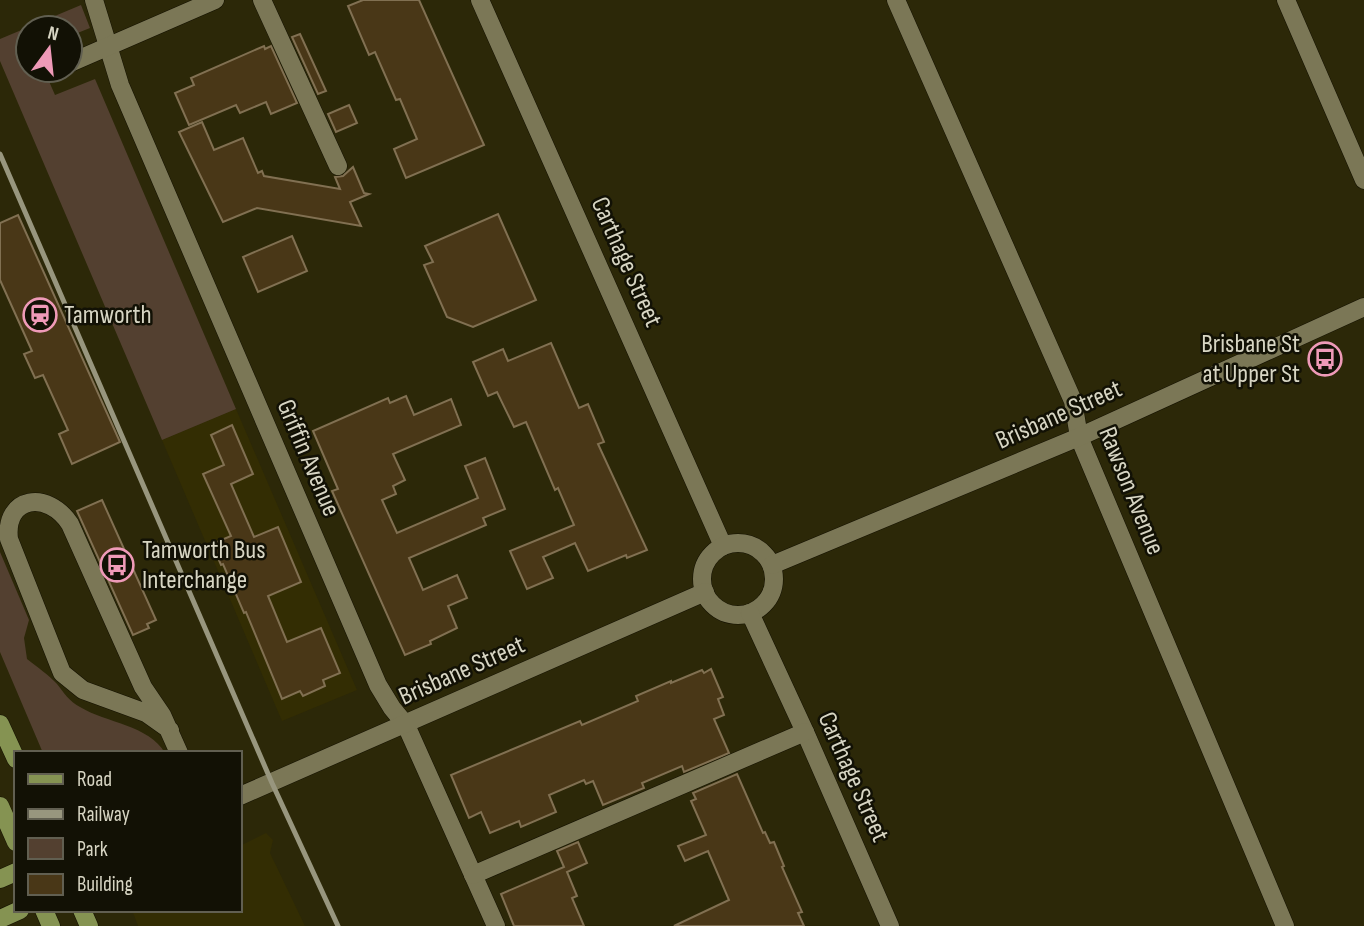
<svg xmlns="http://www.w3.org/2000/svg" width="1364" height="926" font-family="'Sofia Sans Condensed',sans-serif">
<style>
.built{fill:#332d03}
.green{fill:#534030}
.building{fill:#493717;stroke:#817052;stroke-width:2}
.lines{fill:none;stroke-linecap:round;stroke-linejoin:round}
.minor-casing{stroke:#141100;stroke-width:19}
.major-casing{stroke:#141100;stroke-width:19}
.minor{stroke:#7b7756;stroke-width:18}
.major{stroke:#859352;stroke-width:18}
.rail{stroke:#98967e;stroke-width:5}
.labels{text-anchor:middle;dominant-baseline:central;stroke-width:5;stroke-linejoin:round;paint-order:stroke}
.street-label{font-size:26px;fill:#d7d5c3;stroke:#121105}
.poi-label{font-size:26px;fill:#d7d5c3;stroke:#121105;text-anchor:start}
</style>
<rect width="100%" height="100%" fill="#2c2808"/>
<g class="built">
<polygon points="236,409 357,690 282,721 162,440"/>
<polygon points="266,833 273,840 270,853 305,926 138,926 132,910 240,910 240,846"/>
</g>
<g class="green">
<polygon points="81,5 90,28 70,36 70,28 28,28 28,70 44,70 55,95 95,79 236,409 162,440 0,61 0,39"/>
<path d="M 0,552 L 29,620 L 24,638 L 27,659 C 37,667 49,675 57,684 C 64,693 69,701 80,707 C 106,723 149,725 165,753 L 43,753 L 0,652 Z"/>
</g>
<g class="building">
<polygon points="363,0 419,0 484,145 406,178 394,149 417,139 400,99 396,100 375,52 369,55 348,6"/>
<polygon points="300,34 326,91 318,94 292,37"/>
<polygon points="264,46 265,49 271,46 297,103 271,114 266,102 240,113 236,105 189,125 175,93 194,85 191,78"/>
<polygon points="349,105 357,123 336,132 328,114"/>
<polygon points="202,122 214,150 243,138 258,173 262,171 264,176 340,189 335,177 343,176 353,167 364,193 369,194 350,202 361,226 257,208 223,222 179,132"/>
<polygon points="498,214 536,300 473,327 447,317 424,265 433,262 425,246"/>
<polygon points="18,215 120,442 72,464 59,434 68,430 43,375 35,378 24,354 32,351 0,280 0,223"/>
<polygon points="292,236 307,271 258,292 243,257"/>
<polygon points="551,343 579,408 588,404 604,442 598,444 647,550 627,558 626,555 588,571 575,543 543,557 553,578 527,589 510,551 574,525 558,488 555,490 526,422 514,427 497,392 488,396 473,362 503,349 508,361"/>
<polygon points="406,396 414,415 451,399 461,425 393,454 405,480 393,486 396,494 382,500 397,533 478,498 465,466 485,458 505,509 483,518 486,525 409,558 423,590 457,575 467,598 448,606 457,628 430,641 431,644 405,655 332,491 338,489 313,431 388,398 390,403"/>
<polygon points="232,425 253,474 231,484 254,537 278,527 301,582 268,596 287,642 321,628 340,673 323,680 325,686 303,696 300,691 282,699 246,612 244,613 223,564 221,565 212,544 231,536 203,474 224,465 211,435"/>
<polygon points="102,500 156,620 147,624 149,628 133,635 77,511"/>
<polygon points="711,669 723,697 718,699 724,715 714,719 729,753 684,772 682,766 642,783 644,788 603,805 593,781 586,784 584,780 549,795 556,812 521,827 519,821 490,833 481,812 469,818 451,775 580,721 582,725 638,701 636,696 671,681 671,683 702,670 704,673"/>
<polygon points="737,774 763,833 765,832 770,843 774,842 784,866 782,867 802,912 798,913 804,926 674,926 729,900 708,851 685,861 678,846 706,835 691,801 696,799 693,793"/>
<polygon points="578,842 587,863 567,872 577,896 572,898 584,926 514,926 501,894 564,867 557,851"/>
</g>
<g class="lines">
<defs>
<g id="minor">
<polyline points="94,0 120,85 378,685 392,708 406,725 496,926"/>
<polyline points="262,0 338,166"/>
<polyline points="480,0 723,546"/>
<polyline points="896,0 1073,401 1079,437 1285,926"/>
<polyline points="1286,0 1364,180"/>
<polyline points="70,63 215,0"/>
<circle cx="738" cy="579" r="36"/>
<polyline points="772,565 1079,437 1364,307"/>
<polyline points="750,613 805,732 890,926"/>
<path d="M 170,730 L 146,713 L 83,690 L 62,673 L 9,539 C 4,496 48,490 70,524 L 143,687 L 162,715 L 179,753"/>
<polyline points="240,796 705,592"/>
<polyline points="473,875 805,732"/>
</g>
<g id="major">
<polyline points="0,724 16,759"/>
<polyline points="0,806 16,842"/>
<polyline points="0,879 16,872"/>
<polyline points="44,910 51,926"/>
<polyline points="82,910 89,926"/>
<polyline points="0,919 20,910"/>
</g>
</defs>
<use href="#minor" class="minor-casing"/>
<use href="#major" class="major-casing"/>
<use href="#minor" class="minor"/>
<use href="#major" class="major"/>
<polyline class="rail" points="0,154 272,783 338,926"/>
</g>
<defs>
<symbol id="station-ring" viewBox="-11 -11 22 22"><circle r="9.5" fill="#121105" stroke="#ef9ab8" stroke-width="1.5"/><path d="M-3-6H3Q5-6 5-4V2Q5 4 3 4L4.5 6H3L1.5 4h-3L-3 6H-4.5L-3 4Q-5 4-5 2V-4Q-5-6-3-6ZM-3.5-4v3h7v-3ZM-3.5 1v1.5H-2V1ZM2 1v1.5H3.5V1Z" fill="#ef9ab8"/></symbol>
<symbol id="bus-ring" viewBox="-11 -11 22 22"><circle r="9.5" fill="#121105" stroke="#ef9ab8" stroke-width="1.5"/><path d="M-5-6H5V4H4V6H2V4H-2V6H-4V4H-5ZM-3.5-4V0h7V-4ZM-3.5 1.2v1.5H-2V1.2ZM2 1.2v1.5H3.5V1.2Z" fill="#ef9ab8"/></symbol>
</defs>
<g fill-rule="evenodd">
<use href="#station-ring" x="21" y="296" width="38" height="38"/>
<use href="#bus-ring" x="1306" y="340" width="38" height="38"/>
<use href="#bus-ring" x="98" y="546" width="38" height="38"/>
</g>
<g class="labels">
<g class="street-label">
<text transform="translate(626 262) rotate(66)">Carthage Street</text>
<text transform="translate(1059 415) rotate(-24)">Brisbane Street</text>
<text transform="translate(308 458) rotate(67)">Griffin Avenue</text>
<text transform="translate(1131 491) rotate(68)">Rawson Avenue</text>
<text transform="translate(462 671) rotate(-24)">Brisbane Street</text>
<text transform="translate(853 777) rotate(66)">Carthage Street</text>
</g>
<g class="poi-label">
<text x="64" y="315">Tamworth</text>
<text x="1300" y="344" text-anchor="end">Brisbane St<tspan x="1300" dy="30">at Upper St</tspan></text>
<text x="142" y="550">Tamworth Bus<tspan x="142" dy="30">Interchange</tspan></text>
</g>
</g>
<rect x="14" y="751" width="228" height="161" fill="#121105" stroke="#615f51" stroke-width="2"/>
<rect x="28" y="774" width="35" height="10" fill="#859352" stroke="#615f51" stroke-width="2"/>
<text x="77" y="786" font-size="21" fill="#d7d5c3">Road</text>
<rect x="28" y="809" width="35" height="10" fill="#98967e" stroke="#615f51" stroke-width="2"/>
<text x="77" y="821" font-size="21" fill="#d7d5c3">Railway</text>
<rect x="28" y="838" width="35" height="21" fill="#534030" stroke="#615f51" stroke-width="2"/>
<text x="77" y="856" font-size="21" fill="#d7d5c3">Park</text>
<rect x="28" y="874" width="35" height="21" fill="#493717" stroke="#615f51" stroke-width="2"/>
<text x="77" y="891" font-size="21" fill="#d7d5c3">Building</text>
<g transform="translate(49 49) rotate(15)"><circle r="33" fill="#121105" stroke="#615f51" stroke-width="2"/>
<path d="M0-5L12 26L0 18L-12 26Z" fill="#ef9ab8"/>
<text y="-10" font-size="19" font-weight="bold" text-anchor="middle" fill="#d7d5c3">N</text>
</g>
</svg>
